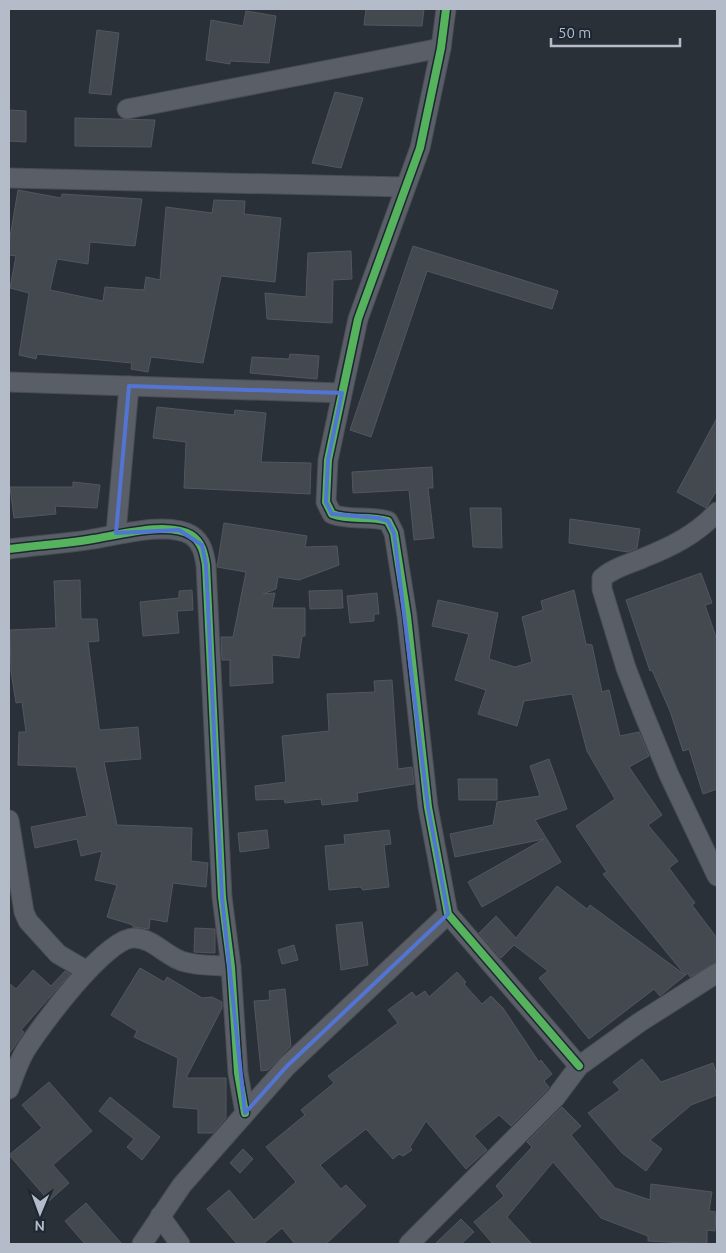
<svg xmlns="http://www.w3.org/2000/svg" width="726" height="1253" font-family="Ubuntu,sans-serif">
<style>
.building{fill:#444950;stroke:#52575f}
.lines{fill:none;stroke-linecap:round;stroke-linejoin:round}
.street-casing{stroke:#484c53;stroke-width:21}
.street{stroke:#5a5e66;stroke-width:19}
.cycleway-casing{stroke:#1d2633;stroke-width:11}
.cycleway{stroke:#56b35d;stroke-width:8}
.marked{fill:none;stroke:#5274d3;stroke-width:4;stroke-linejoin:round}
</style>
<rect width="100%" height="100%" fill="#2a3038"/>
<g class="building">
<polygon points="366,9 424,9 422,26 364,25"/>
<polygon points="246,11 276,16 269,63 230,61 230,64 206,60 211,20 243,26"/>
<polygon points="97,30 119,33 111,95 89,93"/>
<polygon points="335,92 363,98 341,168 312,163"/>
<polygon points="9,110 26,111 26,142 9,141"/>
<polygon points="75,118 155,120 151,147 75,146"/>
<polygon points="18,190 61,198 62,194 142,199 135,246 90,242 88,264 57,259 50,290 103,301 105,287 144,290 146,277 160,280 166,207 212,213 214,200 245,201 244,214 281,218 275,282 221,276 203,363 151,357 148,372 131,369 132,363 37,354 36,359 19,355 29,293 10,288 16,256 9,255 9,243"/>
<polygon points="413,246 558,291 552,309 427,271 371,437 350,430"/>
<polygon points="351,251 352,279 333,280 332,323 267,319 265,293 306,297 308,253"/>
<polygon points="290,354 319,356 317,379 250,373 252,357 289,359"/>
<polygon points="157,407 234,415 235,410 266,413 261,462 311,463 310,494 184,488 186,442 153,438"/>
<polygon points="717,418 717,490 706,508 677,492"/>
<polygon points="432,467 433,488 428,488 434,538 414,540 409,490 353,493 352,472"/>
<polygon points="73,482 100,485 97,508 55,506 56,514 14,518 10,487 73,487"/>
<polygon points="470,508 501,508 502,548 473,547"/>
<polygon points="570,519 640,529 637,548 628,552 569,543"/>
<polygon points="224,523 307,536 305,547 337,546 339,565 299,580 278,577 276,589 263,594 275,593 272,608 305,608 305,636 302,636 299,658 272,655 273,683 230,686 230,660 222,660 221,637 233,637 246,572 217,567"/>
<polygon points="701,573 712,603 705,605 717,640 717,789 703,794 689,749 683,751 670,711 652,670 650,671 626,600"/>
<polygon points="80,580 81,619 97,619 99,641 88,642 99,727 100,730 138,727 141,759 104,762 117,825 192,828 191,861 208,863 206,887 173,883 167,922 150,919 149,929 133,927 133,925 107,917 117,885 95,880 102,851 81,856 77,839 35,848 31,827 87,816 76,767 18,765 19,732 26,732 22,702 16,703 11,671 10,630 56,628 54,581"/>
<polygon points="192,590 193,610 177,611 179,633 143,636 140,602 179,598 179,591"/>
<polygon points="342,590 343,608 310,609 309,591"/>
<polygon points="574,590 586,644 592,645 602,692 609,690 620,736 639,732 649,756 629,767 662,815 648,825 678,861 669,868 695,903 692,905 717,938 717,962 690,977 688,973 660,996 654,989 589,1039 539,978 548,971 514,945 501,958 479,933 496,916 516,938 557,886 587,909 590,905 685,975 603,874 607,872 576,826 615,799 587,751 572,694 524,701 517,726 478,714 486,690 455,680 469,634 432,626 438,600 498,613 489,659 515,667 532,662 522,617 543,610 541,601"/>
<polygon points="377,593 379,614 374,614 374,621 350,623 347,596"/>
<polygon points="392,680 398,769 412,767 414,784 357,793 358,801 322,805 321,799 285,803 284,799 256,800 255,786 286,782 282,736 329,731 327,694 375,692 374,681"/>
<polygon points="549,759 567,809 535,820 561,862 482,907 468,882 544,839 455,857 450,834 493,825 497,802 540,796 530,766"/>
<polygon points="458,779 497,779 497,800 459,800"/>
<polygon points="267,830 269,848 240,852 238,833"/>
<polygon points="389,830 391,844 384,845 389,887 363,890 360,887 329,890 325,846 345,844 344,835"/>
<polygon points="362,922 368,965 341,970 336,925"/>
<polygon points="195,928 215,929 215,953 194,952"/>
<polygon points="294,945 298,960 282,964 278,950"/>
<polygon points="140,968 164,982 167,977 202,998 212,997 222,1002 222,1008 186,1078 226,1078 226,1118 213,1133 198,1133 198,1109 173,1107 178,1058 134,1037 137,1031 111,1015"/>
<polygon points="33,970 51,986 65,971 70,974 21,1030 24,1032 9,1054 9,983 16,989"/>
<polygon points="457,972 466,982 464,984 482,1004 491,996 503,1008 539,1062 541,1060 552,1074 544,1081 549,1087 546,1091 511,1126 499,1115 474,1136 487,1150 466,1169 426,1121 410,1147 412,1150 403,1156 399,1154 393,1159 366,1129 320,1165 341,1189 346,1185 366,1206 326,1244 295,1244 282,1228 263,1244 237,1244 207,1209 229,1190 254,1220 296,1182 266,1147 305,1115 301,1110 334,1083 328,1076 398,1023 388,1010 412,992 416,997 425,991 429,997"/>
<polygon points="285,989 291,1046 268,1070 261,1071 254,1001 270,1000 269,991"/>
<polygon points="642,1059 661,1082 713,1063 717,1075 717,1095 691,1105 650,1140 662,1149 646,1171 622,1153 588,1113 620,1090 613,1082"/>
<polygon points="49,1082 92,1131 53,1165 69,1183 49,1201 9,1155 42,1128 22,1105"/>
<polygon points="110,1097 160,1137 142,1160 127,1147 134,1139 99,1111"/>
<polygon points="562,1107 581,1126 571,1135 615,1188 650,1200 651,1184 712,1192 709,1211 716,1212 715,1231 707,1230 707,1244 648,1241 648,1236 601,1218 553,1162 507,1217 532,1244 493,1244 474,1222 504,1196 496,1186 532,1147 527,1142"/>
<polygon points="243,1149 253,1159 240,1173 230,1163"/>
<polygon points="86,1203 122,1244 85,1244 65,1221"/>
<polygon points="461,1219 474,1232 461,1244 435,1244"/>
</g>
<g class="lines">
<defs>
<g id="street">
<path d="M 446,9 L 441,48 L 420,148 L 358,319 L 328,460 L 326,502 L 332,514 C 350,521 369,515 388,521 L 394,533 L 407,616 L 428,807 L 448,914 L 579,1066"/>
<polyline points="127,109 441,48"/>
<polyline points="9,178 404,187"/>
<polyline points="9,382 342,393"/>
<path d="M 717,512 C 697,534 671,547 643,558 C 629,564 613,568 602,578 L 602,589 L 626,668 L 643,712 L 669,775 L 717,876"/>
<polyline points="116,533 129,386"/>
<path d="M 9,549 C 37,545 65,544 93,539 C 119,535 168,521 191,535 C 202,542 204,553 206,565 L 222,897 L 231,967 L 238,1073 L 245,1113"/>
<polyline points="9,820 24,912 28,921 58,954 87,971"/>
<path d="M 9,1089 C 14,1076 18,1063 25,1051 C 40,1027 106,937 134,938 C 154,938 167,958 185,962 C 199,966 216,965 231,967"/>
<polyline points="160,1216 180,1244"/>
<polyline points="142,1244 182,1185 287,1066 448,914"/>
<polyline points="409,1244 555,1098 579,1066 640,1022 717,973"/>
</g>
</defs>
<use href="#street" class="street-casing"/>
<use href="#street" class="street"/>
<defs>
<g id="cycleway">
<path d="M 446,9 L 441,48 L 420,148 L 358,319 L 328,460 L 326,502 L 332,514 C 350,521 369,515 388,521 L 394,533 L 407,616 L 428,807 L 448,914 L 579,1066"/>
<path d="M 9,549 C 37,545 65,544 93,539 C 119,535 168,521 191,535 C 202,542 204,553 206,565 L 222,897 L 231,967 L 238,1073 L 245,1113"/>
</g>
</defs>
<use href="#cycleway" class="cycleway-casing"/>
<use href="#cycleway" class="cycleway"/>
</g>
<path class="marked" d="M 129,386 L 342,393 L 328,460 L 326,502 L 332,514 L 378,518 L 388,521 L 394,533 L 428,807 L 448,914 L 287,1066 L 245,1113 L 222,897 L 206,565 L 202,545 L 179,530 L 116,533 Z"/>
<rect width="726" height="1253" fill="none" stroke="#b4bcc9" stroke-width="20"/>
<g transform="translate(40 1213) rotate(181)" stroke="#1d2633" stroke-width="4" paint-order="stroke">
<path d="M0-4L9 19L0 12L-9 19Z" fill="#b4bcc9"/>
<text y="-8" font-size="14" font-weight="bold" text-anchor="middle" fill="#b4bcc9">N</text>
</g>
<path d="M551 38v8h129v-8" fill="none" stroke="#b4bcc9" stroke-width="2.5"/>
<text x="558" y="38" font-size="15" fill="#b4bcc9" stroke="#1d2633" stroke-width="4" paint-order="stroke">50 m</text>
</svg>
